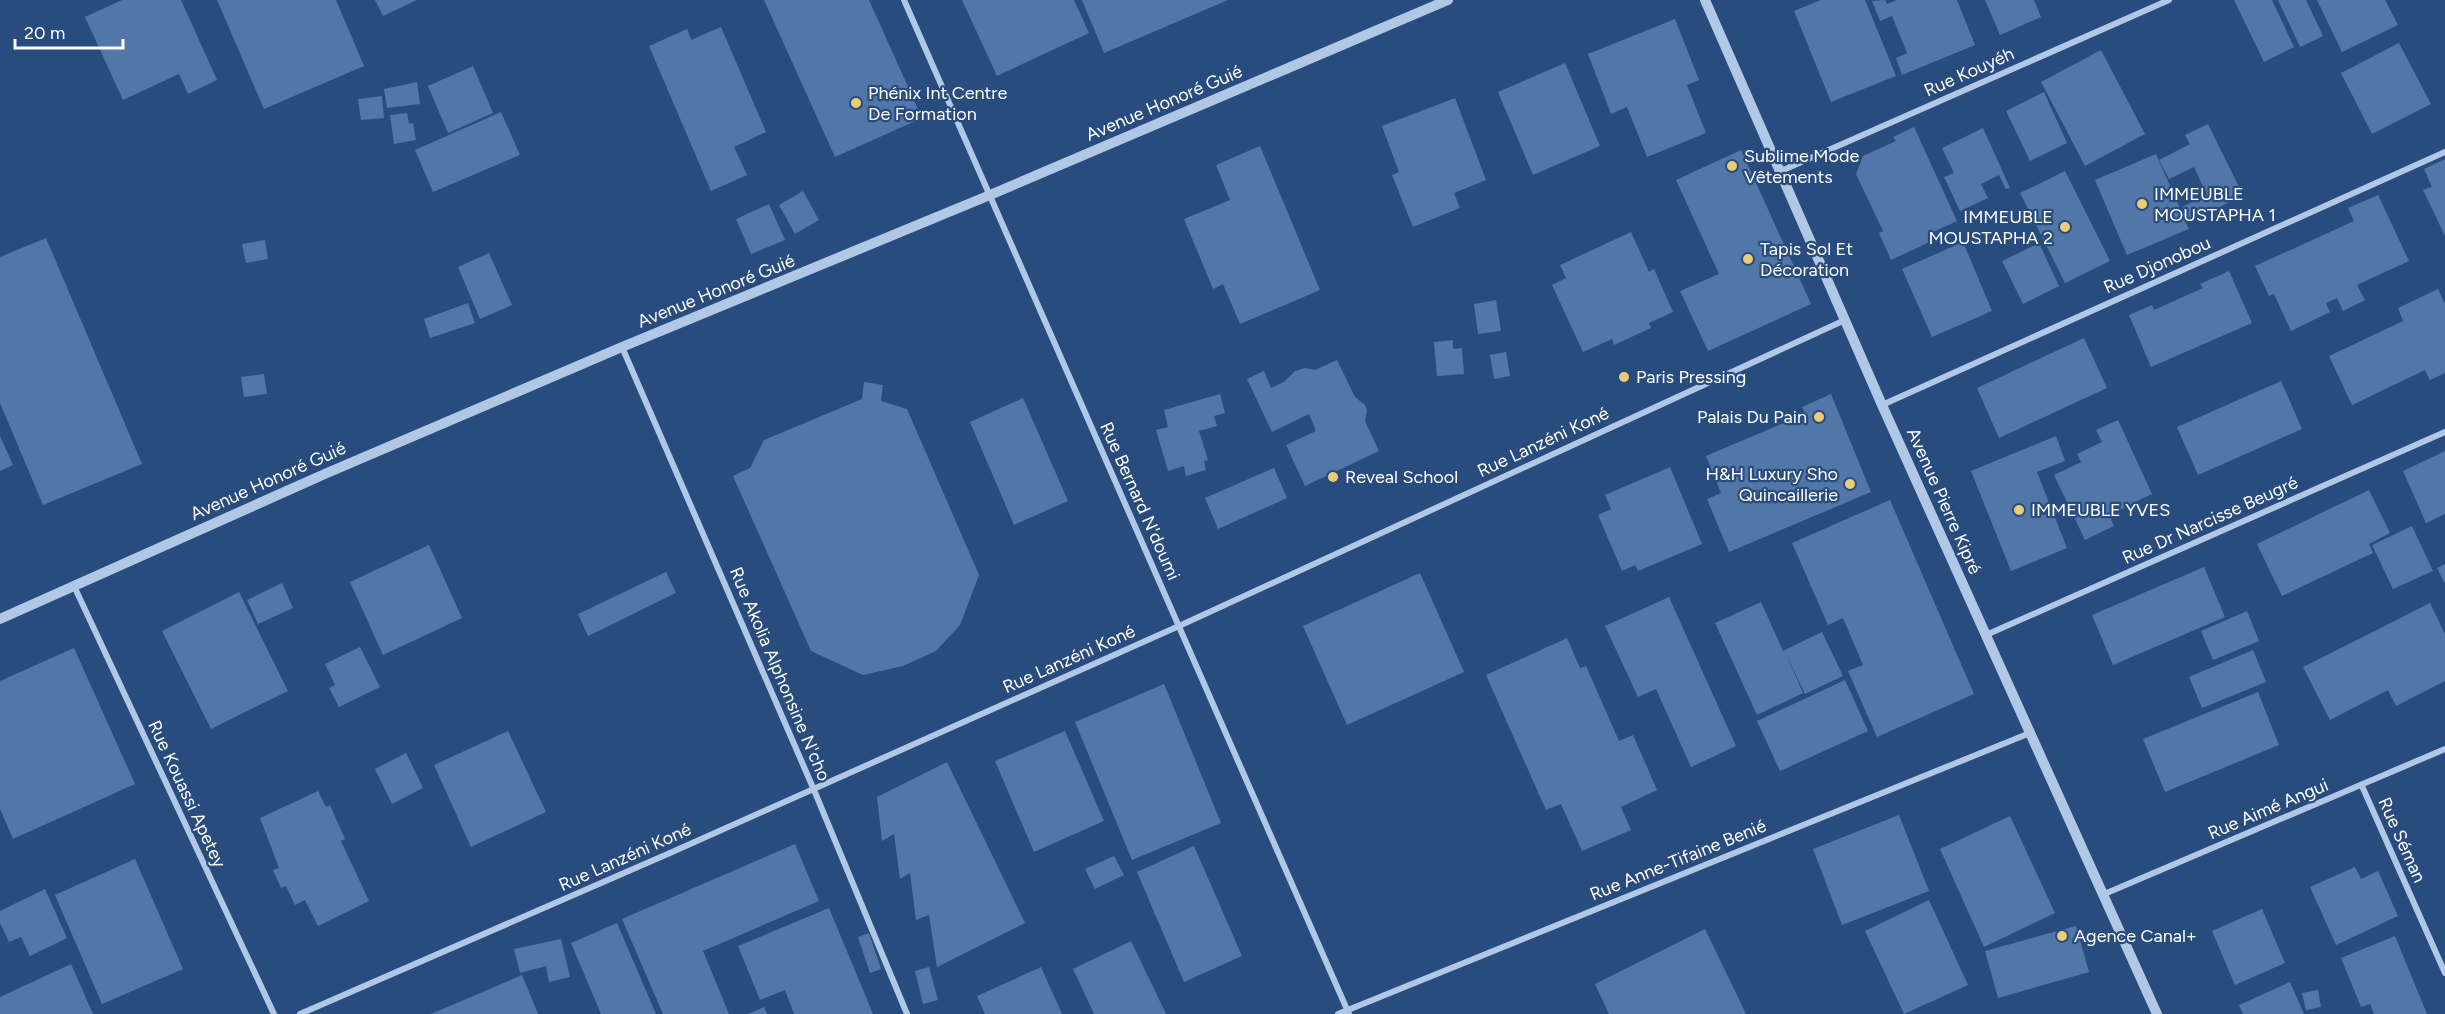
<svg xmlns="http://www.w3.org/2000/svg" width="2445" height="1014" font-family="Figtree,sans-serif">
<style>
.building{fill:#5276a7}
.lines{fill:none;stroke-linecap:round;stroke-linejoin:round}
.minor{stroke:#b0c7e5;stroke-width:6}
.tertiary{stroke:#b0c7e5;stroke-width:10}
.poi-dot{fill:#eccd77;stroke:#294c7f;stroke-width:2}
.labels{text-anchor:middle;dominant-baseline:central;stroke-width:4.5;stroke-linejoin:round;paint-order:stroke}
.street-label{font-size:18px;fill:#fff;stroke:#294c7f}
.poi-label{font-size:18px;fill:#fff;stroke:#294c7f;text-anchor:start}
</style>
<rect width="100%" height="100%" fill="#294c7f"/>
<g class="building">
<polygon points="122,0 181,0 217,80 188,94 179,74 123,100 85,17"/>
<polygon points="217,0 336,0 364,66 264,109"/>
<polygon points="375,0 417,0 383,16"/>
<polygon points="764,0 869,0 922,118 835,157"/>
<polygon points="962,0 1074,0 1089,33 997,76"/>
<polygon points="1082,0 1228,0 1104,53"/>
<polygon points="1821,0 1865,0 1896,76 1831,102 1794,11"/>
<polygon points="1885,0 1887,4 1897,0 1957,0 1975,45 1902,75 1896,58 1907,53 1892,16 1880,21 1872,1"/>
<polygon points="1985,0 2034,0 2041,17 2000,35"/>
<polygon points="2234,0 2272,0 2294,47 2264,62"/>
<polygon points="2278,0 2306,0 2323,36 2300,47"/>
<polygon points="2317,0 2385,0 2398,25 2342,52"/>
<polygon points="1675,19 1699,80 1687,85 1706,133 1647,157 1627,107 1611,114 1588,54"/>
<polygon points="721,27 766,132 734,147 747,175 711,191 649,46 687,29 691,40"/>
<polygon points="2399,43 2431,104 2372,134 2341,73"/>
<polygon points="2101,50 2145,134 2085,166 2041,82"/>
<polygon points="1565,63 1600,146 1533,175 1498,92"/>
<polygon points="473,66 493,113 448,133 428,86"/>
<polygon points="417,82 420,104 387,108 384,89"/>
<polygon points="2044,92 2067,143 2030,161 2006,111"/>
<polygon points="382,96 384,118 361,120 358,99"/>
<polygon points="1455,98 1486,180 1454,193 1460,208 1413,227 1392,175 1399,172 1382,126"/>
<polygon points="501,112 520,155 433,192 415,150"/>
<polygon points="407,113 409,124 413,123 416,140 394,144 390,115"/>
<polygon points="2208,124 2243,195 2190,222 2182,207 2207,195 2194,167 2169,179 2159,160 2190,144 2185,135"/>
<polygon points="1914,127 1957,221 1929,234 1932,241 1891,260 1879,233 1883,231 1856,174 1863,156 1896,141 1893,137"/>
<polygon points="1983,128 2010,188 2006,189 1999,175 1981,184 1988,198 1960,211 1944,177 1954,173 1942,148"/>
<polygon points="1260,146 1320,290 1240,324 1223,284 1213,289 1184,219 1230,200 1216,165"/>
<polygon points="1741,150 1811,304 1708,351 1680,291 1719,274 1676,180"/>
<polygon points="2156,154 2189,229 2127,255 2095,180"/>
<polygon points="2445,159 2445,236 2423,190 2432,187 2424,169"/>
<polygon points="2065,171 2110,261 2065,283 2020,193"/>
<polygon points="803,191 819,220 795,234 779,205"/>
<polygon points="2378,195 2409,261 2357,285 2365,300 2343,311 2337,298 2326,303 2330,312 2291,331 2274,294 2269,296 2255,266 2354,221 2348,208"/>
<polygon points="769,204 785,240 751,254 736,219"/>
<polygon points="1631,232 1649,272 1654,269 1673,312 1649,323 1651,328 1614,345 1612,339 1583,352 1552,285 1566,278 1560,265"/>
<polygon points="46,238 142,464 43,505 0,403 0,257"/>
<polygon points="265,240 268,259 246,263 242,244"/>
<polygon points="1963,242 1992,311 1932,337 1902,269"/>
<polygon points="2039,243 2059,286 2023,304 2002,261"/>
<polygon points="489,253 512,305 480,319 458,267"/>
<polygon points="2229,271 2252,323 2151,367 2129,315 2152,305 2154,310 2203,288 2200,284"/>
<polygon points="2438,289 2445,304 2445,373 2430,380 2425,370 2352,405 2329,356 2403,321 2398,308"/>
<polygon points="1496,300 1501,331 1478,334 1474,304"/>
<polygon points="468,303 475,323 430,338 424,319"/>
<polygon points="2084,338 2107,388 1999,438 1977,388"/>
<polygon points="1453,340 1453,349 1462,348 1464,374 1437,376 1434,342"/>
<polygon points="1506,352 1510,376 1494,379 1490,355"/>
<polygon points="1337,360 1355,397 1365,405 1367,410 1365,421 1379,451 1305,486 1286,445 1316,431 1309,414 1272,432 1247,379 1264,371 1271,388 1284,382 1295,371 1305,368 1315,370"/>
<polygon points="264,374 267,394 244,397 241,377"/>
<polygon points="2281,381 2302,429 2198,475 2177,427"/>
<polygon points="864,382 883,385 881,401 907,409 979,575 960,625 936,651 903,666 863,675 811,651 733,476 750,468 764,440 862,399"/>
<polygon points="1220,394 1225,413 1214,416 1217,426 1199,431 1208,460 1204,461 1206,470 1186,476 1184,466 1168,471 1156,430 1168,427 1164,410"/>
<polygon points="1831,394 1871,492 1729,552 1707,499 1721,493 1706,456 1805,414 1802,407"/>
<polygon points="1023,398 1068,501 1014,525 970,422"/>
<polygon points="2118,420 2152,494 2109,515 2114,526 2085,540 2054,475 2081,462 2077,454 2102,442 2096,430"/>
<polygon points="0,436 13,465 0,471"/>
<polygon points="2056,436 2065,461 2037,472 2067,548 2011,571 1971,471"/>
<polygon points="2445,451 2445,514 2426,523 2403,471"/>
<polygon points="1670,467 1702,544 1638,571 1635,565 1622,571 1598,515 1611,509 1605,495"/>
<polygon points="1274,468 1287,498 1218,529 1205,498"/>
<polygon points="2369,490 2390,533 2369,544 2373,553 2282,596 2257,544"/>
<polygon points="1890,500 1974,694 1877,737 1848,671 1863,665 1843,618 1828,625 1792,543"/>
<polygon points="2412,526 2433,571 2393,589 2372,545"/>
<polygon points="429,545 462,618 383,655 350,582"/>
<polygon points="2445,564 2445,584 2437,568"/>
<polygon points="2204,567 2225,617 2113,665 2092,615"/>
<polygon points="666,572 676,593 588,636 578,614"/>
<polygon points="1420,573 1464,672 1347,725 1303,626"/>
<polygon points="282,583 293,608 258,624 247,600"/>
<polygon points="239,592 288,691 211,729 162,631"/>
<polygon points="1669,597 1736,746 1691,767 1656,689 1638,697 1605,626"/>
<polygon points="1761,602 1783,651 1822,632 1843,676 1805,694 1786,654 1803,693 1757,715 1715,623"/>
<polygon points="2430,603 2445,634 2445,681 2396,706 2388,690 2330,720 2303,667"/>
<polygon points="2247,611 2259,641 2213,660 2201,631"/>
<polygon points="1567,638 1580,668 1586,666 1619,741 1633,735 1657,790 1621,807 1631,830 1582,851 1561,804 1546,810 1486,675"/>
<polygon points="360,647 380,687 339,707 329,688 335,685 325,664"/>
<polygon points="74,648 135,784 13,839 0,809 0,681"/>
<polygon points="2253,650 2266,682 2202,708 2189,677"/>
<polygon points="1845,680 1868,731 1780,771 1757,721"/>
<polygon points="1164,684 1221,823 1132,860 1075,722"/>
<polygon points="2258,692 2279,745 2165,792 2143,739"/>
<polygon points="508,731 546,812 471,847 434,765"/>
<polygon points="1065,731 1104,821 1034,852 995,761"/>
<polygon points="406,753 423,788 392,804 375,769"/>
<polygon points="947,762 1025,923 937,967 929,915 916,920 910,873 900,879 894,834 882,841 877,797"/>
<polygon points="318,791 326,807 330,805 345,839 341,841 369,901 318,926 305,900 295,905 286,886 281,888 273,870 279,868 260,818"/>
<polygon points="1899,815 1929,891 1842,925 1813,849"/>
<polygon points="2010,816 2055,913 1984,947 1940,849"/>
<polygon points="795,844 819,901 703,951 729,1014 663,1014 622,919"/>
<polygon points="1194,846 1242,956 1184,982 1137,872"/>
<polygon points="1114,856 1124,875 1095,889 1085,869"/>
<polygon points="135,859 183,969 102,1004 55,895"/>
<polygon points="2355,867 2361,879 2378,871 2398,916 2336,945 2310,887"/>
<polygon points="45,889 67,938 30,956 21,937 9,942 0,923 0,911"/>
<polygon points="1929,900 1968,985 1904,1014 1865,931"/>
<polygon points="829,908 873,1014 794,1014 785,990 760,1000 738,946"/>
<polygon points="2262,909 2285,963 2235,985 2212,931"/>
<polygon points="617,923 656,1014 601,1014 571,943"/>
<polygon points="2076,926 2089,972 1998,998 1985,951"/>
<polygon points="1705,929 1746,1014 1609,1014 1595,984"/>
<polygon points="869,933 881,969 870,973 858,937"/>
<polygon points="2395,936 2427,1014 2374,1014 2370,1004 2361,1007 2341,958"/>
<polygon points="561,939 570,977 549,982 546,966 520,973 514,949"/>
<polygon points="1131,941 1166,1014 1094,1014 1073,969"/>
<polygon points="71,964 93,1014 0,1014 0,997"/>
<polygon points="929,967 938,1000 923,1004 915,971"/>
<polygon points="1041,967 1062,1014 985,1014 977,996"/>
<polygon points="522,975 538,1014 431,1014"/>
<polygon points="2290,982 2304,1014 2243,1014 2239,1005"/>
<polygon points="2318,990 2321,1007 2306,1010 2302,993"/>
<polygon points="764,1007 767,1014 748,1014"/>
</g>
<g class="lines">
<g class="minor">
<polyline points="904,0 1349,1014"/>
<polyline points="1781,171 2169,0"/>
<polyline points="622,347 814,790 907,1014"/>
<polyline points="1882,405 2445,152"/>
<polyline points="74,586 274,1014"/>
<polyline points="1986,635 2445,432"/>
<polyline points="2362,786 2445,973"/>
<polyline points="2102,895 2445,749"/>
<polyline points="300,1014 670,853 1179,626 1845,320"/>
<polyline points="1338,1014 2030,733"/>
</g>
<g class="tertiary">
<polyline points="1705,0 1882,405 2157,1014"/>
<polyline points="0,619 327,473 622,347 990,195 1448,0"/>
</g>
</g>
<g class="poi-dot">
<circle cx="856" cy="103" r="6"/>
<circle cx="1732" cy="166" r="6"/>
<circle cx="2142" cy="204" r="6"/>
<circle cx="2065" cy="227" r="6"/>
<circle cx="1748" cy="259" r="6"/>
<circle cx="1624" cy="377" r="6"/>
<circle cx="1819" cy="417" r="6"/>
<circle cx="1333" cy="477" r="6"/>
<circle cx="1850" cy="484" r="6"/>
<circle cx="2019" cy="510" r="6"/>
<circle cx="2062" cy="936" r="6"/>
</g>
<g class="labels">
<g class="street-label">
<text transform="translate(1969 72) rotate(-24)">Rue Kouyéh</text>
<text transform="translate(1164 103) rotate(-23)">Avenue Honoré Guié</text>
<text transform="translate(2157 265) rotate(-24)">Rue Djonobou</text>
<text transform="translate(716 291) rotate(-22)">Avenue Honoré Guié</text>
<text transform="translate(1543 442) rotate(-25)">Rue Lanzéni Koné</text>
<text transform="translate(268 481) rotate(-24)">Avenue Honoré Guié</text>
<text transform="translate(1140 501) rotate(66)">Rue Bernard N'doumi</text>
<text transform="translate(1944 501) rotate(66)">Avenue Pierre Kipré</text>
<text transform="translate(2210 520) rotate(-24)">Rue Dr Narcisse Beugré</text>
<text transform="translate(1069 659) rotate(-24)">Rue Lanzéni Koné</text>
<text transform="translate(780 674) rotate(67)">Rue Akolia Alphonsine N'cho</text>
<text transform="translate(187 794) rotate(65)">Rue Kouassi Apetey</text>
<text transform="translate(2268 809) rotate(-23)">Rue Aimé Angui</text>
<text transform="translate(2402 840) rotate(66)">Rue Séman</text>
<text transform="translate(625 857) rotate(-24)">Rue Lanzéni Koné</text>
<text transform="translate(1678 860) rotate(-22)">Rue Anne-Tifaine Benié</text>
</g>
<g class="poi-label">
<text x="868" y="93">Phénix Int Centre<tspan x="868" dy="21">De Formation</tspan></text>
<text x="1744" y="156">Sublime Mode<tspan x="1744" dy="21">Vêtements</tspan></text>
<text x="2154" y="194">IMMEUBLE<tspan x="2154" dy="21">MOUSTAPHA 1</tspan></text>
<text x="2053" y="217" text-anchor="end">IMMEUBLE<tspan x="2053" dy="21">MOUSTAPHA 2</tspan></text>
<text x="1760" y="249">Tapis Sol Et<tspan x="1760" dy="21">Décoration</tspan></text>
<text x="1636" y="377">Paris Pressing</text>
<text x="1807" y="417" text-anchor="end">Palais Du Pain</text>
<text x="1838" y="474" text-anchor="end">H&amp;H Luxury Sho<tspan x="1838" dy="21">Quincaillerie</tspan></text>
<text x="1345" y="477">Reveal School</text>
<text x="2031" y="510">IMMEUBLE YVES</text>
<text x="2074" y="936">Agence Canal+</text>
</g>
</g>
<path d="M15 39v9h108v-9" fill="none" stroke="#ffffff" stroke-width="3"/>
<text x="24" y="39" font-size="18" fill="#ffffff" stroke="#294c7f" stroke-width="4.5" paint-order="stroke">20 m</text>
</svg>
